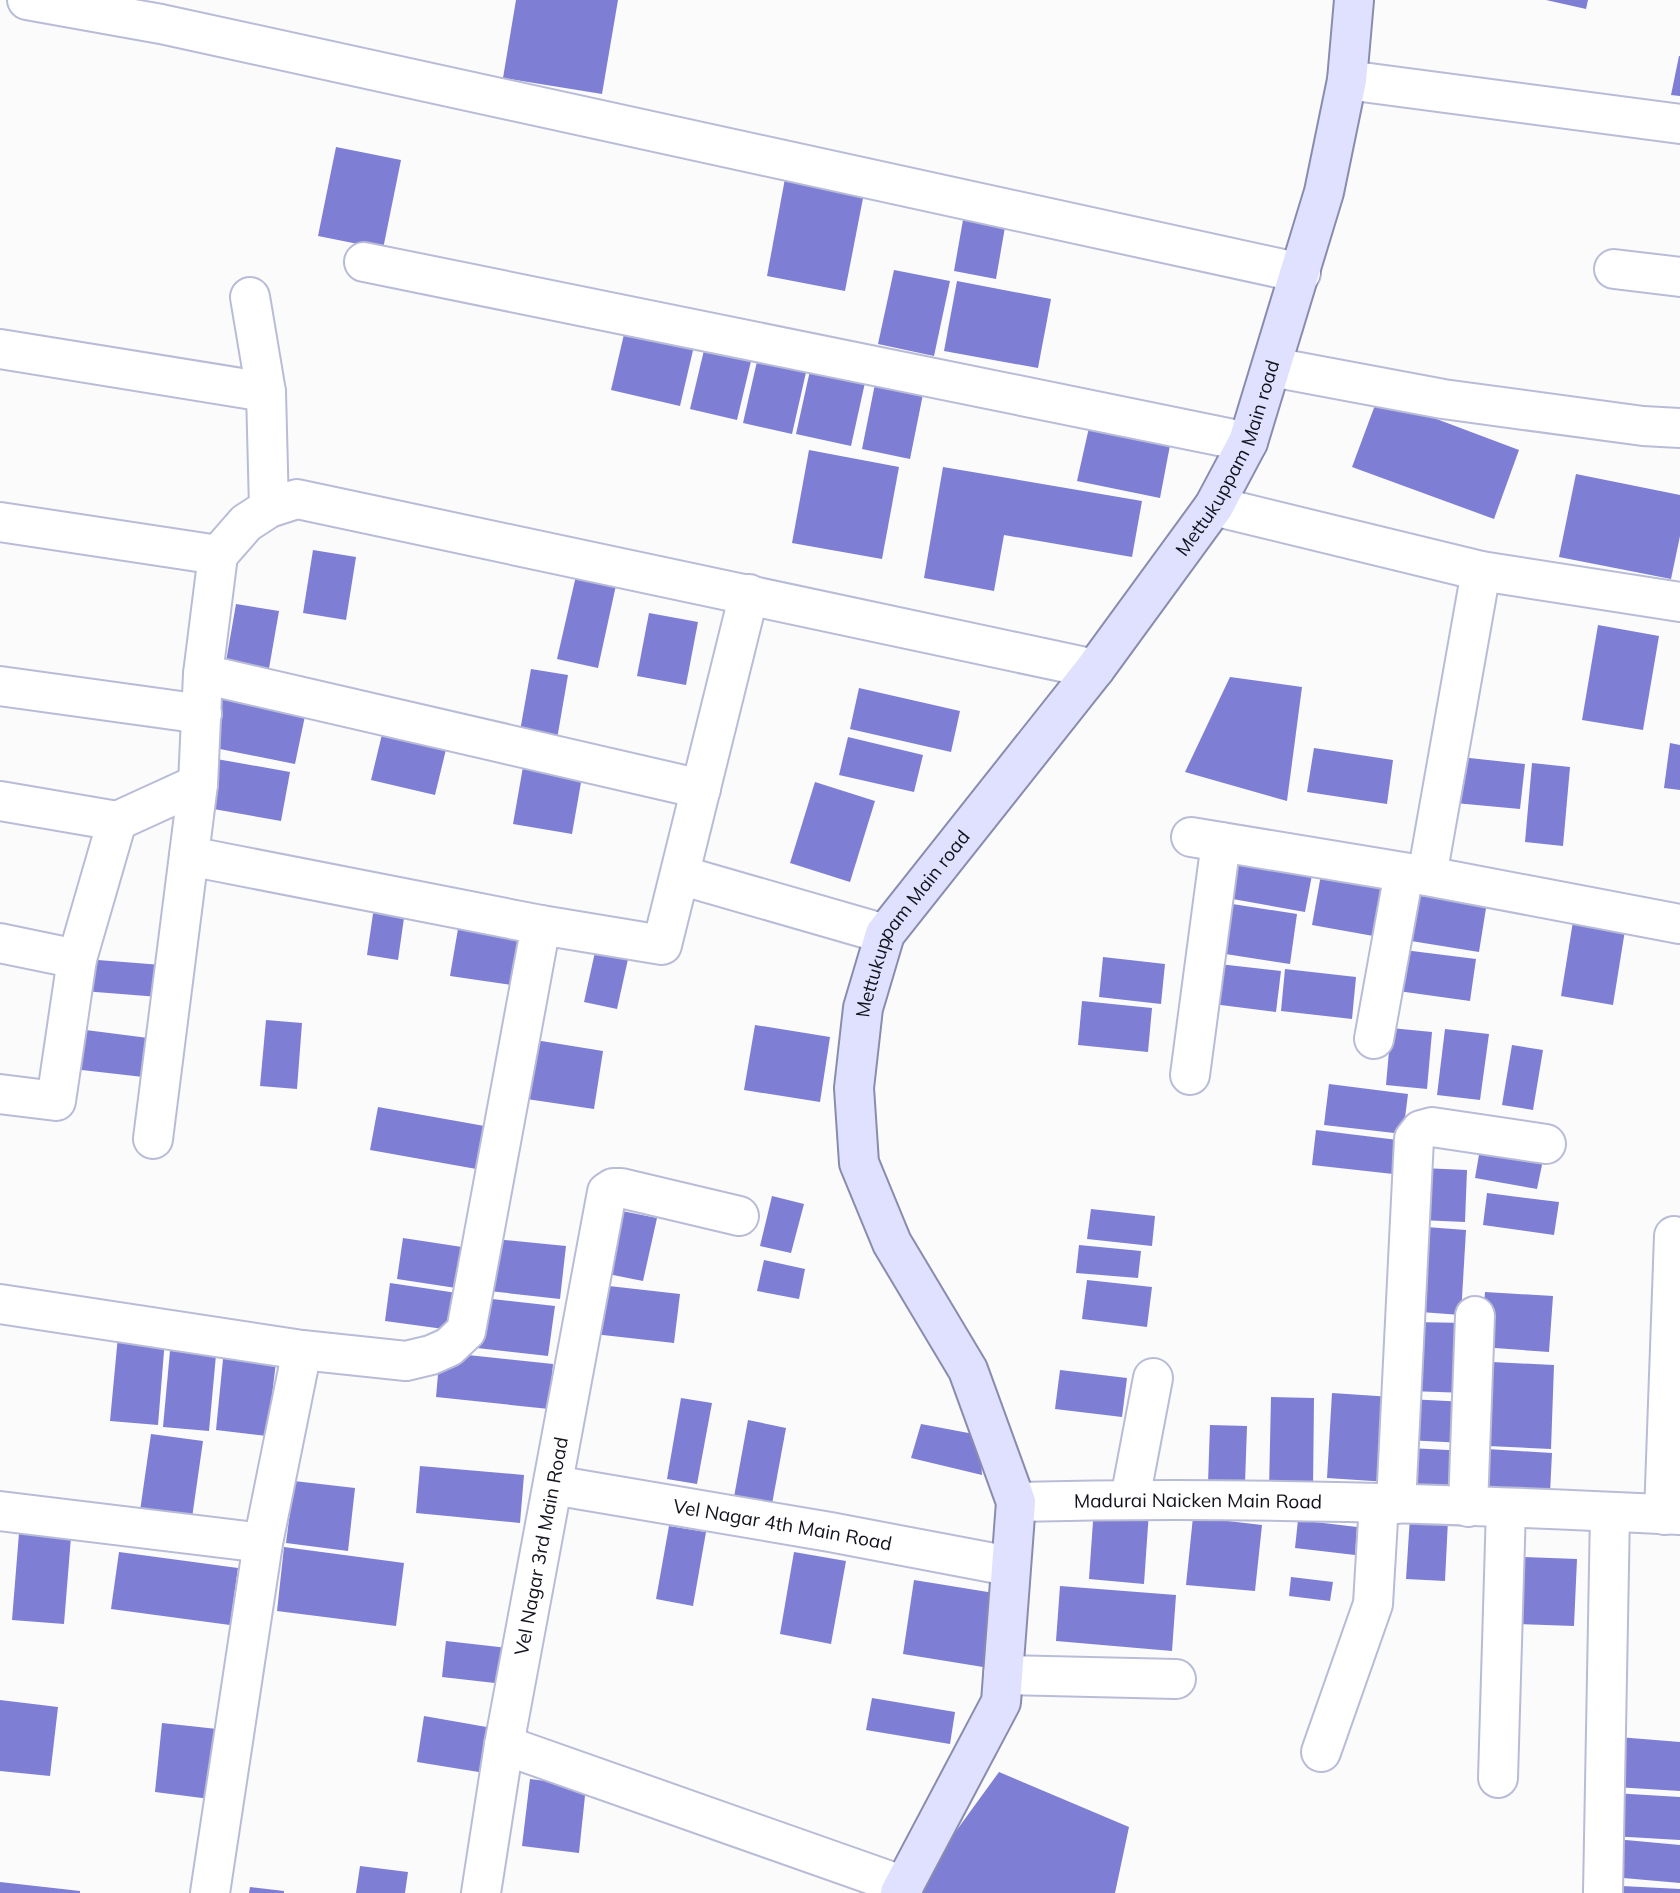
<svg xmlns="http://www.w3.org/2000/svg" width="1680" height="1893" font-family="Mulish,sans-serif">
<style>
.building{fill:#7e7fd4}
.lines{fill:none;stroke-linecap:round;stroke-linejoin:round}
.minor-casing{stroke:#b9bcd7;stroke-width:42}
.major-casing{stroke:#898cae;stroke-width:42}
.minor{stroke:#fff;stroke-width:38}
.major{stroke:#dfe1fe;stroke-width:38}
.labels{text-anchor:middle;dominant-baseline:central;stroke-width:5;stroke-linejoin:round;paint-order:stroke}
.street-label{font-size:19px;fill:#11121b;stroke:#fff}
</style>
<rect width="100%" height="100%" fill="#fbfbfb"/>
<g class="building">
<polygon points="516,0 618,0 602,94 503,78"/>
<polygon points="1546,0 1588,0 1586,9"/>
<polygon points="1679,56 1680,56 1680,96 1671,95"/>
<polygon points="336,147 401,160 383,249 318,236"/>
<polygon points="786,173 865,188 845,291 767,276"/>
<polygon points="963,220 1005,227 996,279 954,271"/>
<polygon points="894,270 950,281 934,356 878,344"/>
<polygon points="957,281 1051,299 1038,368 944,351"/>
<polygon points="625,330 694,346 680,406 611,390"/>
<polygon points="705,346 752,357 737,420 690,409"/>
<polygon points="758,357 807,368 792,434 743,423"/>
<polygon points="811,366 866,378 851,446 796,434"/>
<polygon points="876,379 924,389 910,459 862,449"/>
<polygon points="1378,397 1519,450 1494,519 1352,467"/>
<polygon points="1090,423 1171,440 1160,498 1077,481"/>
<polygon points="809,450 899,467 882,559 792,543"/>
<polygon points="943,467 1142,501 1132,557 1004,535 994,591 924,578"/>
<polygon points="1576,474 1680,495 1680,536 1671,579 1559,557"/>
<polygon points="313,550 356,557 346,620 303,613"/>
<polygon points="578,567 618,576 598,668 557,659"/>
<polygon points="236,604 279,611 267,680 224,673"/>
<polygon points="649,613 698,622 686,685 637,676"/>
<polygon points="1598,625 1659,636 1643,730 1582,720"/>
<polygon points="531,669 568,675 557,739 520,731"/>
<polygon points="1230,677 1302,687 1287,801 1185,772"/>
<polygon points="859,688 960,711 951,752 850,729"/>
<polygon points="222,693 306,711 295,764 210,747"/>
<polygon points="384,726 448,741 435,795 371,780"/>
<polygon points="848,737 923,755 914,792 839,775"/>
<polygon points="1670,743 1680,745 1680,790 1664,788"/>
<polygon points="1314,748 1393,760 1387,804 1307,792"/>
<polygon points="1460,757 1525,764 1520,809 1455,803"/>
<polygon points="211,758 290,772 281,821 202,807"/>
<polygon points="524,761 583,771 572,834 513,824"/>
<polygon points="1532,763 1570,767 1563,846 1525,842"/>
<polygon points="815,782 875,801 850,882 790,863"/>
<polygon points="1236,849 1314,864 1305,912 1227,898"/>
<polygon points="1322,869 1389,881 1379,937 1312,925"/>
<polygon points="1414,889 1487,902 1479,952 1405,940"/>
<polygon points="1226,903 1297,914 1290,964 1219,953"/>
<polygon points="374,907 405,911 398,960 367,955"/>
<polygon points="1574,915 1626,924 1613,1005 1561,996"/>
<polygon points="459,923 521,933 512,985 450,976"/>
<polygon points="597,943 630,950 617,1009 584,1002"/>
<polygon points="1404,950 1476,959 1470,1001 1398,991"/>
<polygon points="1103,957 1165,964 1161,1004 1099,997"/>
<polygon points="85,959 162,965 159,997 83,991"/>
<polygon points="1210,963 1281,971 1276,1012 1205,1003"/>
<polygon points="1285,969 1356,977 1352,1019 1281,1011"/>
<polygon points="1082,1001 1152,1008 1148,1052 1078,1045"/>
<polygon points="266,1020 302,1023 297,1089 260,1086"/>
<polygon points="755,1025 830,1037 820,1102 744,1090"/>
<polygon points="1391,1028 1432,1032 1427,1089 1386,1085"/>
<polygon points="78,1029 156,1039 152,1078 73,1069"/>
<polygon points="1445,1029 1489,1034 1480,1100 1437,1095"/>
<polygon points="529,1039 603,1051 594,1109 520,1098"/>
<polygon points="1512,1045 1543,1050 1533,1110 1502,1105"/>
<polygon points="1329,1084 1408,1094 1403,1134 1324,1125"/>
<polygon points="378,1107 490,1127 482,1170 370,1150"/>
<polygon points="1316,1130 1406,1141 1402,1175 1312,1165"/>
<polygon points="1480,1149 1543,1160 1537,1189 1475,1178"/>
<polygon points="1422,1168 1467,1170 1465,1222 1420,1220"/>
<polygon points="1487,1193 1559,1202 1554,1235 1483,1225"/>
<polygon points="772,1196 804,1204 791,1253 760,1246"/>
<polygon points="612,1209 657,1218 643,1281 598,1272"/>
<polygon points="1091,1209 1155,1216 1152,1246 1087,1239"/>
<polygon points="1413,1226 1466,1230 1461,1315 1407,1311"/>
<polygon points="403,1238 462,1247 456,1288 397,1279"/>
<polygon points="494,1239 566,1246 560,1299 489,1291"/>
<polygon points="1079,1245 1141,1251 1138,1278 1076,1273"/>
<polygon points="764,1260 805,1269 799,1299 757,1291"/>
<polygon points="1087,1280 1152,1287 1147,1327 1082,1319"/>
<polygon points="390,1283 457,1293 451,1330 385,1321"/>
<polygon points="591,1284 680,1294 674,1343 585,1333"/>
<polygon points="1485,1292 1553,1296 1549,1352 1481,1347"/>
<polygon points="483,1298 555,1306 548,1356 477,1348"/>
<polygon points="1411,1322 1469,1323 1467,1393 1409,1391"/>
<polygon points="118,1336 165,1339 158,1425 110,1421"/>
<polygon points="171,1340 217,1344 209,1431 163,1427"/>
<polygon points="224,1349 277,1354 267,1436 216,1430"/>
<polygon points="440,1352 553,1364 549,1409 436,1397"/>
<polygon points="1492,1362 1554,1365 1551,1449 1488,1446"/>
<polygon points="1060,1370 1127,1378 1122,1417 1055,1409"/>
<polygon points="1332,1393 1392,1397 1388,1482 1327,1478"/>
<polygon points="1271,1397 1314,1398 1313,1490 1269,1490"/>
<polygon points="681,1398 712,1403 697,1484 667,1479"/>
<polygon points="1408,1399 1466,1402 1464,1443 1406,1440"/>
<polygon points="748,1420 786,1428 772,1504 734,1497"/>
<polygon points="921,1424 979,1435 982,1475 911,1458"/>
<polygon points="1210,1425 1247,1426 1245,1484 1208,1483"/>
<polygon points="151,1434 203,1441 191,1525 139,1518"/>
<polygon points="1409,1448 1467,1451 1464,1498 1406,1494"/>
<polygon points="1487,1449 1552,1453 1550,1493 1485,1489"/>
<polygon points="420,1466 524,1475 520,1523 416,1513"/>
<polygon points="294,1481 355,1488 348,1551 286,1543"/>
<polygon points="1094,1507 1149,1511 1144,1584 1089,1579"/>
<polygon points="1193,1517 1262,1525 1255,1591 1186,1585"/>
<polygon points="1410,1517 1448,1520 1445,1581 1406,1579"/>
<polygon points="1298,1520 1357,1527 1355,1555 1295,1548"/>
<polygon points="669,1526 706,1532 693,1606 656,1599"/>
<polygon points="19,1533 71,1537 64,1624 12,1620"/>
<polygon points="284,1547 404,1563 396,1626 277,1611"/>
<polygon points="119,1552 238,1568 230,1625 111,1609"/>
<polygon points="794,1552 846,1561 831,1644 780,1634"/>
<polygon points="1521,1557 1577,1559 1574,1626 1518,1624"/>
<polygon points="1291,1577 1333,1582 1330,1601 1289,1596"/>
<polygon points="914,1580 994,1593 983,1667 903,1654"/>
<polygon points="1060,1586 1176,1595 1172,1651 1056,1641"/>
<polygon points="446,1641 516,1649 512,1685 442,1677"/>
<polygon points="872,1698 955,1712 950,1744 866,1730"/>
<polygon points="0,1700 58,1707 50,1776 0,1771"/>
<polygon points="424,1716 498,1729 491,1774 417,1762"/>
<polygon points="162,1723 217,1729 210,1799 155,1792"/>
<polygon points="1618,1737 1680,1742 1680,1791 1615,1787"/>
<polygon points="999,1772 1129,1827 1115,1893 911,1893"/>
<polygon points="530,1779 586,1786 579,1853 522,1846"/>
<polygon points="1613,1793 1680,1797 1680,1840 1611,1836"/>
<polygon points="1615,1839 1680,1845 1680,1883 1612,1877"/>
<polygon points="360,1866 408,1872 405,1893 356,1893"/>
<polygon points="0,1882 80,1891 80,1893 0,1893"/>
<polygon points="1622,1886 1680,1889 1680,1893 1622,1893"/>
<polygon points="250,1887 284,1891 284,1893 249,1893"/>
</g>
<g class="lines">
<defs>
<g id="minor">
<polyline points="27,0 161,24 1301,273"/>
<polyline points="1347,80 1680,124"/>
<polyline points="364,262 1248,442"/>
<polyline points="1614,269 1680,277"/>
<polyline points="250,297 266,392 269,508"/>
<polyline points="0,349 266,392"/>
<polyline points="1272,367 1443,399 1643,426 1680,428"/>
<polyline points="1214,506 1481,571 1680,602"/>
<polyline points="0,522 218,555"/>
<polyline points="203,674 701,789"/>
<polyline points="0,686 202,714"/>
<polyline points="0,801 117,821 198,784"/>
<polyline points="1191,837 1427,876 1680,924"/>
<polyline points="189,856 541,925"/>
<polyline points="680,875 885,934"/>
<polyline points="1427,876 1481,571"/>
<polyline points="0,943 77,959 56,1101 0,1094"/>
<polyline points="77,959 117,821"/>
<polyline points="1374,1039 1404,873"/>
<polyline points="1190,1075 1221,842"/>
<polyline points="153,1139 198,784 203,674 218,555 246,523 269,508 297,499 1095,669"/>
<polyline points="0,1304 302,1350 406,1361 431,1355 449,1347 466,1331 541,925 662,945 749,594"/>
<path id="s1" d="M 553,1485 L 830,1532 L 1009,1566"/>
<polyline points="1130,1499 1153,1378"/>
<path id="s2" d="M 1016,1502 C 1237,1496 1459,1504 1680,1515"/>
<polyline points="1396,1504 1414,1139 1421,1130 1432,1127 1546,1144"/>
<polyline points="1468,1507 1475,1316"/>
<polyline points="0,1511 263,1543"/>
<polyline points="1664,1515 1674,1236"/>
<polyline points="1003,1675 1176,1679"/>
<polyline points="504,1745 904,1886"/>
<polyline points="1321,1752 1373,1604 1379,1503"/>
<polyline points="1498,1778 1506,1508"/>
<polyline points="210,1893 263,1543 302,1350"/>
<path id="s3" d="M 481,1893 L 504,1745 L 607,1192 L 613,1188 L 621,1188 L 739,1216"/>
<polyline points="1603,1893 1610,1513"/>
</g>
<g id="major">
<path id="s4" d="M 900,1893 L 1001,1702 L 1016,1502 L 968,1370 L 892,1243 L 859,1163 L 854,1088 L 863,1008 L 885,934 L 1095,669 L 1214,506 L 1248,442 L 1324,192 L 1347,80 L 1354,0"/>
</g>
</defs>
<use href="#minor" class="minor-casing"/>
<use href="#major" class="major-casing"/>
<use href="#minor" class="minor"/>
<use href="#major" class="major"/>
</g>
<g class="labels">
<g class="street-label">
<text stroke="none"><textPath href="#s4" startOffset="1614">Mettukuppam Main road</textPath></text>
<text stroke="none"><textPath href="#s4" startOffset="1046">Mettukuppam Main road</textPath></text>
<text stroke="none"><textPath href="#s2" startOffset="182">Madurai Naicken Main Road</textPath></text>
<text stroke="none"><textPath href="#s1" startOffset="233">Vel Nagar 4th Main Road</textPath></text>
<text stroke="none"><textPath href="#s3" startOffset="352">Vel Nagar 3rd Main Road</textPath></text>
</g>
</g>
</svg>
